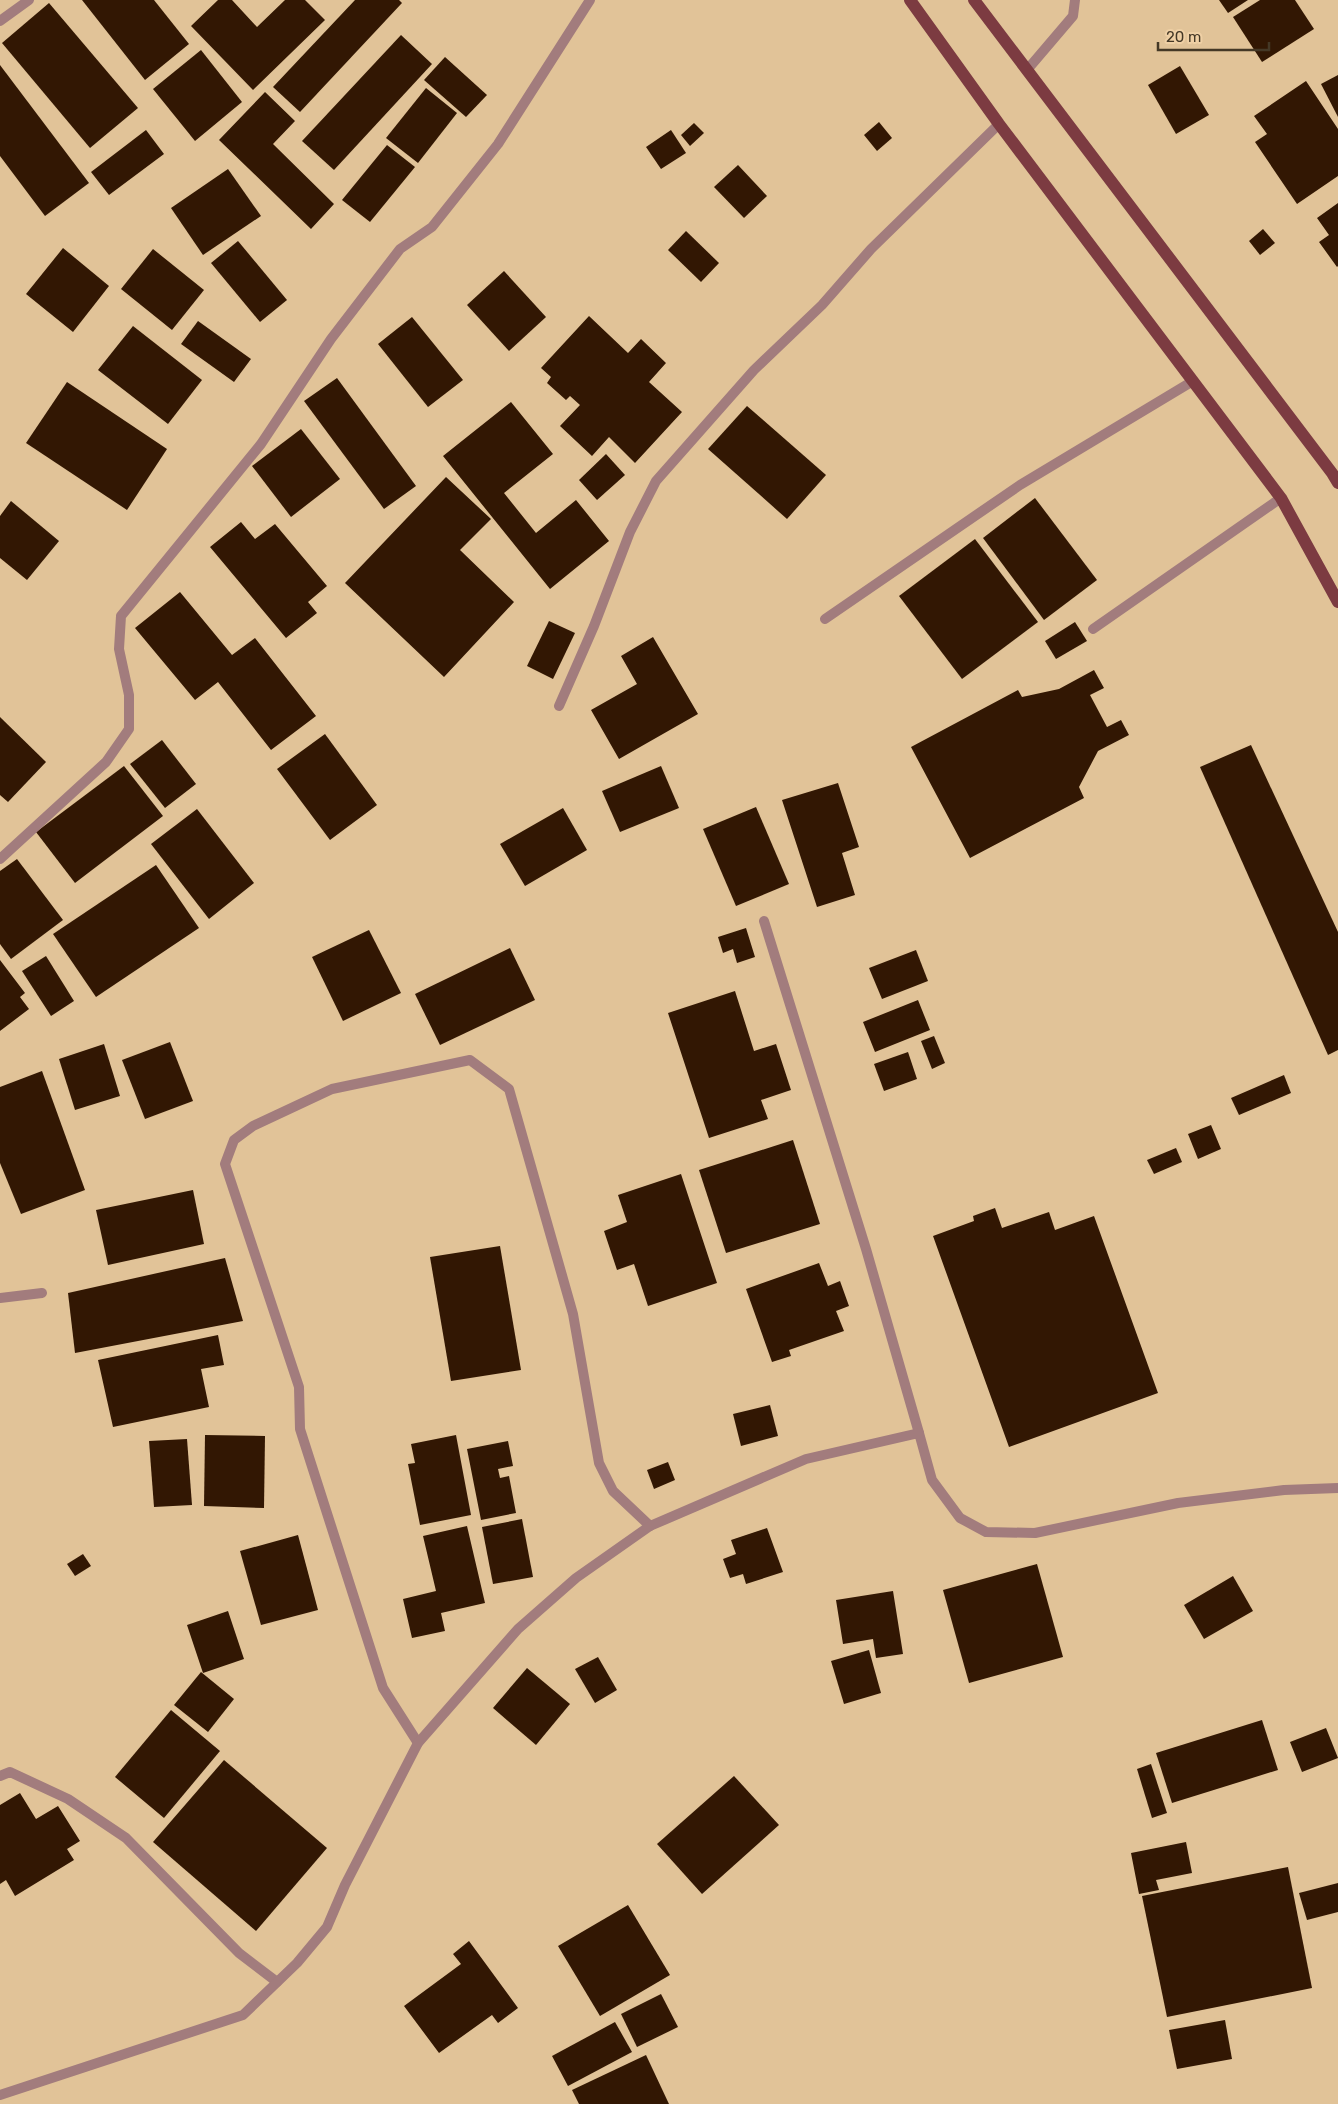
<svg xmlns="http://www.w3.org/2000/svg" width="1338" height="2104" font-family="Rubik,sans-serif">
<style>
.building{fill:#321703}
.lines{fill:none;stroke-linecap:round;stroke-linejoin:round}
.service{stroke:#a27c7d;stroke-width:10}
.minor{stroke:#a27c7d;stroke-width:10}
.primary{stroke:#7c3b41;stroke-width:12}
</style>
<rect width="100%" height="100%" fill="#e1c398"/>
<g class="building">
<polygon points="82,0 154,0 189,44 145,80"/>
<polygon points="218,0 232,0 257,27 285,0 305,0 325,20 253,90 191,26"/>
<polygon points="355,0 399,0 402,3 300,112 273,87"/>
<polygon points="1219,0 1248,0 1228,13"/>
<polygon points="1260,0 1295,0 1314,29 1262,62 1233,17"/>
<polygon points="49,3 138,108 90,148 2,43"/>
<polygon points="401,35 432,64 334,170 302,141"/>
<polygon points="201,50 242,102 195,141 153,89"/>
<polygon points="445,57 487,95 466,117 424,80"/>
<polygon points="0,65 89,183 45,216 0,156"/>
<polygon points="1180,66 1209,115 1176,134 1148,85"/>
<polygon points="1338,75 1338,117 1321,84"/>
<polygon points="1306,81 1338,129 1338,176 1297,204 1255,142 1267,134 1254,116"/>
<polygon points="426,88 457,113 418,163 386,138"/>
<polygon points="265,92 295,121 273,144 334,204 311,229 219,140"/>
<polygon points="879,122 892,138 877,151 864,135"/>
<polygon points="694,123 704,133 690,146 681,135"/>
<polygon points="146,130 164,154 109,195 91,172"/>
<polygon points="671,130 686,153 661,169 646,147"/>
<polygon points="387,145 415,167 370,222 342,200"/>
<polygon points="738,165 767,196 744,218 714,187"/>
<polygon points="228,169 261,216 203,255 171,208"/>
<polygon points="1338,203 1338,266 1337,267 1319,242 1329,235 1317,218"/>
<polygon points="1263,229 1275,243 1260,255 1249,241"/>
<polygon points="686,231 719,263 701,282 668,250"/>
<polygon points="238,241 287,300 260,322 211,263"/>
<polygon points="63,248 109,286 73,332 26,294"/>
<polygon points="153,249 204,290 172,330 121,289"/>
<polygon points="504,271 546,317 509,351 467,305"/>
<polygon points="589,316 628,353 641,339 666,363 649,382 682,412 635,463 609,437 592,456 560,426 580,405 570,396 566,400 547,383 551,377 541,368"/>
<polygon points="412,317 463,380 428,407 378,344"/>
<polygon points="198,321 251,359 234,382 181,344"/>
<polygon points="133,326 202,380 168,424 98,370"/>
<polygon points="337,378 416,486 384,509 304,401"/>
<polygon points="67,382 167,449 127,510 26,443"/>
<polygon points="511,402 553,454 504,493 536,533 576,500 609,541 550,589 443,456"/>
<polygon points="747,406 826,475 787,519 708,449"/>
<polygon points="301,429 340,479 291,517 252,466"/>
<polygon points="606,454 625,475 597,500 579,480"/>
<polygon points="446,477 491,519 460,550 514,602 444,677 345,583"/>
<polygon points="1035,498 1097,580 1044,620 983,538"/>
<polygon points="11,501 59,541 27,580 0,558 0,516"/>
<polygon points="241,522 255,539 275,524 327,586 308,602 317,613 286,638 210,547"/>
<polygon points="975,539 1038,622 962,679 899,596"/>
<polygon points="180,592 232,655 255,638 316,716 271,750 218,682 195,700 135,628"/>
<polygon points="549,621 575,633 553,679 527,666"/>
<polygon points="1075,622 1087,641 1056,659 1045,641"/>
<polygon points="653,637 698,714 619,759 591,710 637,684 621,656"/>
<polygon points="1094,670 1104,688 1090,695 1107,727 1121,720 1129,735 1098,751 1079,787 1084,798 970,858 911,747 1018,690 1022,697 1059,689"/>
<polygon points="0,717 46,762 8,802 0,795"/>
<polygon points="325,734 377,805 330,840 277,769"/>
<polygon points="162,740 196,784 165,808 130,764"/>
<polygon points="1251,745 1338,932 1338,1050 1328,1055 1200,767"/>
<polygon points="124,766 163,816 75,883 36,832"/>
<polygon points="661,766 679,808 620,832 602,791"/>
<polygon points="838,783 859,847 842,853 855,895 817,907 782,800"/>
<polygon points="756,807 789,884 736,906 703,829"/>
<polygon points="563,808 587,850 525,886 500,844"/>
<polygon points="197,809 254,883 209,919 151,844"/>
<polygon points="17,859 63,920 11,959 0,944 0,871"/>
<polygon points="156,865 199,928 96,997 53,934"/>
<polygon points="746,928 755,957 737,963 733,949 723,953 718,937"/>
<polygon points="369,930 401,993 343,1021 312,957"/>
<polygon points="510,948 535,1000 440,1045 415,994"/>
<polygon points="916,950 928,981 882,999 869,968"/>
<polygon points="46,956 74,1001 51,1016 22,971"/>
<polygon points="0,960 25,993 20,997 29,1009 0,1031"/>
<polygon points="735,991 754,1051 776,1044 791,1090 761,1100 768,1119 709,1138 668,1013"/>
<polygon points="918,1000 930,1030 875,1052 863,1022"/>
<polygon points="934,1036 945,1063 932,1069 921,1041"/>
<polygon points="170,1042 193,1101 145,1119 122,1060"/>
<polygon points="104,1044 120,1096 75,1110 59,1059"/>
<polygon points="908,1052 917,1079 884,1091 874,1064"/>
<polygon points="42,1071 85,1190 21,1214 0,1163 0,1087"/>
<polygon points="1284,1075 1291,1093 1239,1115 1231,1098"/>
<polygon points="1211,1125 1221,1149 1198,1159 1188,1134"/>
<polygon points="793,1140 820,1224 726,1253 699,1170"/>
<polygon points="1176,1148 1182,1162 1154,1174 1147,1160"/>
<polygon points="681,1174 717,1283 648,1306 634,1264 617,1270 604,1231 627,1222 618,1195"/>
<polygon points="193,1190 204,1244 108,1265 96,1210"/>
<polygon points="995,1208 1002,1228 1049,1212 1055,1230 1094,1216 1158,1393 1009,1447 933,1236 974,1221 973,1216"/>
<polygon points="500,1246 521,1370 451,1381 430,1257"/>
<polygon points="225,1258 243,1321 75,1353 68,1293"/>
<polygon points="819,1263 828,1286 840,1281 849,1306 836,1311 844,1331 789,1350 791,1356 772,1362 746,1289"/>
<polygon points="218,1335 224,1365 201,1369 209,1407 113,1427 98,1360"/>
<polygon points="770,1405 778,1436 741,1446 733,1414"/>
<polygon points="205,1435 265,1436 264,1508 204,1506"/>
<polygon points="456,1435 471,1515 420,1525 408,1464 415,1463 411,1444"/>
<polygon points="187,1439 192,1505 154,1507 149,1441"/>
<polygon points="508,1441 513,1466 498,1469 500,1478 509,1476 516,1513 481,1520 467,1449"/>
<polygon points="668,1462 675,1480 654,1489 647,1470"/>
<polygon points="522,1519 533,1577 493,1584 482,1527"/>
<polygon points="467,1526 485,1603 441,1613 445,1631 412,1638 403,1599 436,1591 423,1536"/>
<polygon points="767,1528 783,1572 746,1584 743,1574 730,1578 723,1559 736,1554 731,1540"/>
<polygon points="298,1535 318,1610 261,1625 240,1551"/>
<polygon points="83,1554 91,1566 75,1576 67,1564"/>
<polygon points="1037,1564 1063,1657 969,1683 943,1590"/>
<polygon points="1233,1576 1253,1611 1204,1639 1184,1605"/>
<polygon points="893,1591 903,1654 876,1658 873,1639 843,1644 836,1600"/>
<polygon points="228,1611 244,1659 203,1673 187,1625"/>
<polygon points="869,1650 881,1693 844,1704 831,1661"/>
<polygon points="598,1657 617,1690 595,1703 575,1669"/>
<polygon points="527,1668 570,1704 536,1745 493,1708"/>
<polygon points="201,1672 234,1699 208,1732 174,1705"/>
<polygon points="171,1710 220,1751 164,1818 115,1777"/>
<polygon points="1262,1720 1278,1770 1172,1803 1156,1753"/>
<polygon points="1326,1728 1338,1758 1302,1772 1290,1742"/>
<polygon points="224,1760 327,1848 256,1931 153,1842"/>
<polygon points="1151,1764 1167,1813 1152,1818 1137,1769"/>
<polygon points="734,1776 779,1825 702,1894 657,1844"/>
<polygon points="20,1793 36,1819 58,1806 80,1841 67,1849 74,1860 15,1896 6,1880 0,1884 0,1805"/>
<polygon points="1186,1842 1192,1873 1156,1880 1159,1890 1139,1894 1131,1853"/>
<polygon points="1288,1867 1312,1988 1167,2017 1142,1896"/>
<polygon points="1338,1883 1338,1912 1307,1920 1299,1893"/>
<polygon points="628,1905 670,1975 600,2016 558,1946"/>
<polygon points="469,1941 518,2008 498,2023 492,2015 439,2053 404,2006 461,1964 453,1954"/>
<polygon points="661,1994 678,2027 637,2047 621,2014"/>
<polygon points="1225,2020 1232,2059 1177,2069 1169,2030"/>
<polygon points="615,2022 632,2052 568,2086 552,2056"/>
<polygon points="646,2055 669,2104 579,2104 572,2090"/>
</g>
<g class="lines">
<g class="service">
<polyline points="825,619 1020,485 1193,381"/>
<polyline points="1093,629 1281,498"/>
</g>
<g class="minor">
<polyline points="0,21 29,0"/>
<polyline points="1027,70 1073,16 1075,0"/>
<polyline points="559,706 594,626 630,532 656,481 754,370 822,305 871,249 999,124"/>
<polyline points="0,859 106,762 129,729 129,695 119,649 121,616 261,444 331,339 400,249 432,227 498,144 590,0"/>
<polyline points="764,921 866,1249 919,1433"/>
<polyline points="0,1298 42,1293"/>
<polyline points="418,1743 383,1688 300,1429 299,1387 225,1164 234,1140 253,1126 332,1089 470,1060 509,1089 573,1314 599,1463 613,1491 650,1526"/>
<polyline points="0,1776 10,1772 68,1799 126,1838 239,1953 277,1982"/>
<polyline points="0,2095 243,2015 297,1963 327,1927 345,1885 418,1743 518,1629 576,1578 650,1526 806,1459 919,1433 932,1480 960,1518 986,1532 1035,1533 1178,1503 1284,1490 1338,1488"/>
</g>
<g class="primary">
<polyline points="910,0 999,124 1281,498 1338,602"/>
<polyline points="974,0 1332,473 1338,483"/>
</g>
</g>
<path d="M1158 42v8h111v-8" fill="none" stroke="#443826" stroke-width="2.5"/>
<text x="1166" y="42" font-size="15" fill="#443826" stroke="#efd0a5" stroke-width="4" paint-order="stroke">20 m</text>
</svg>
